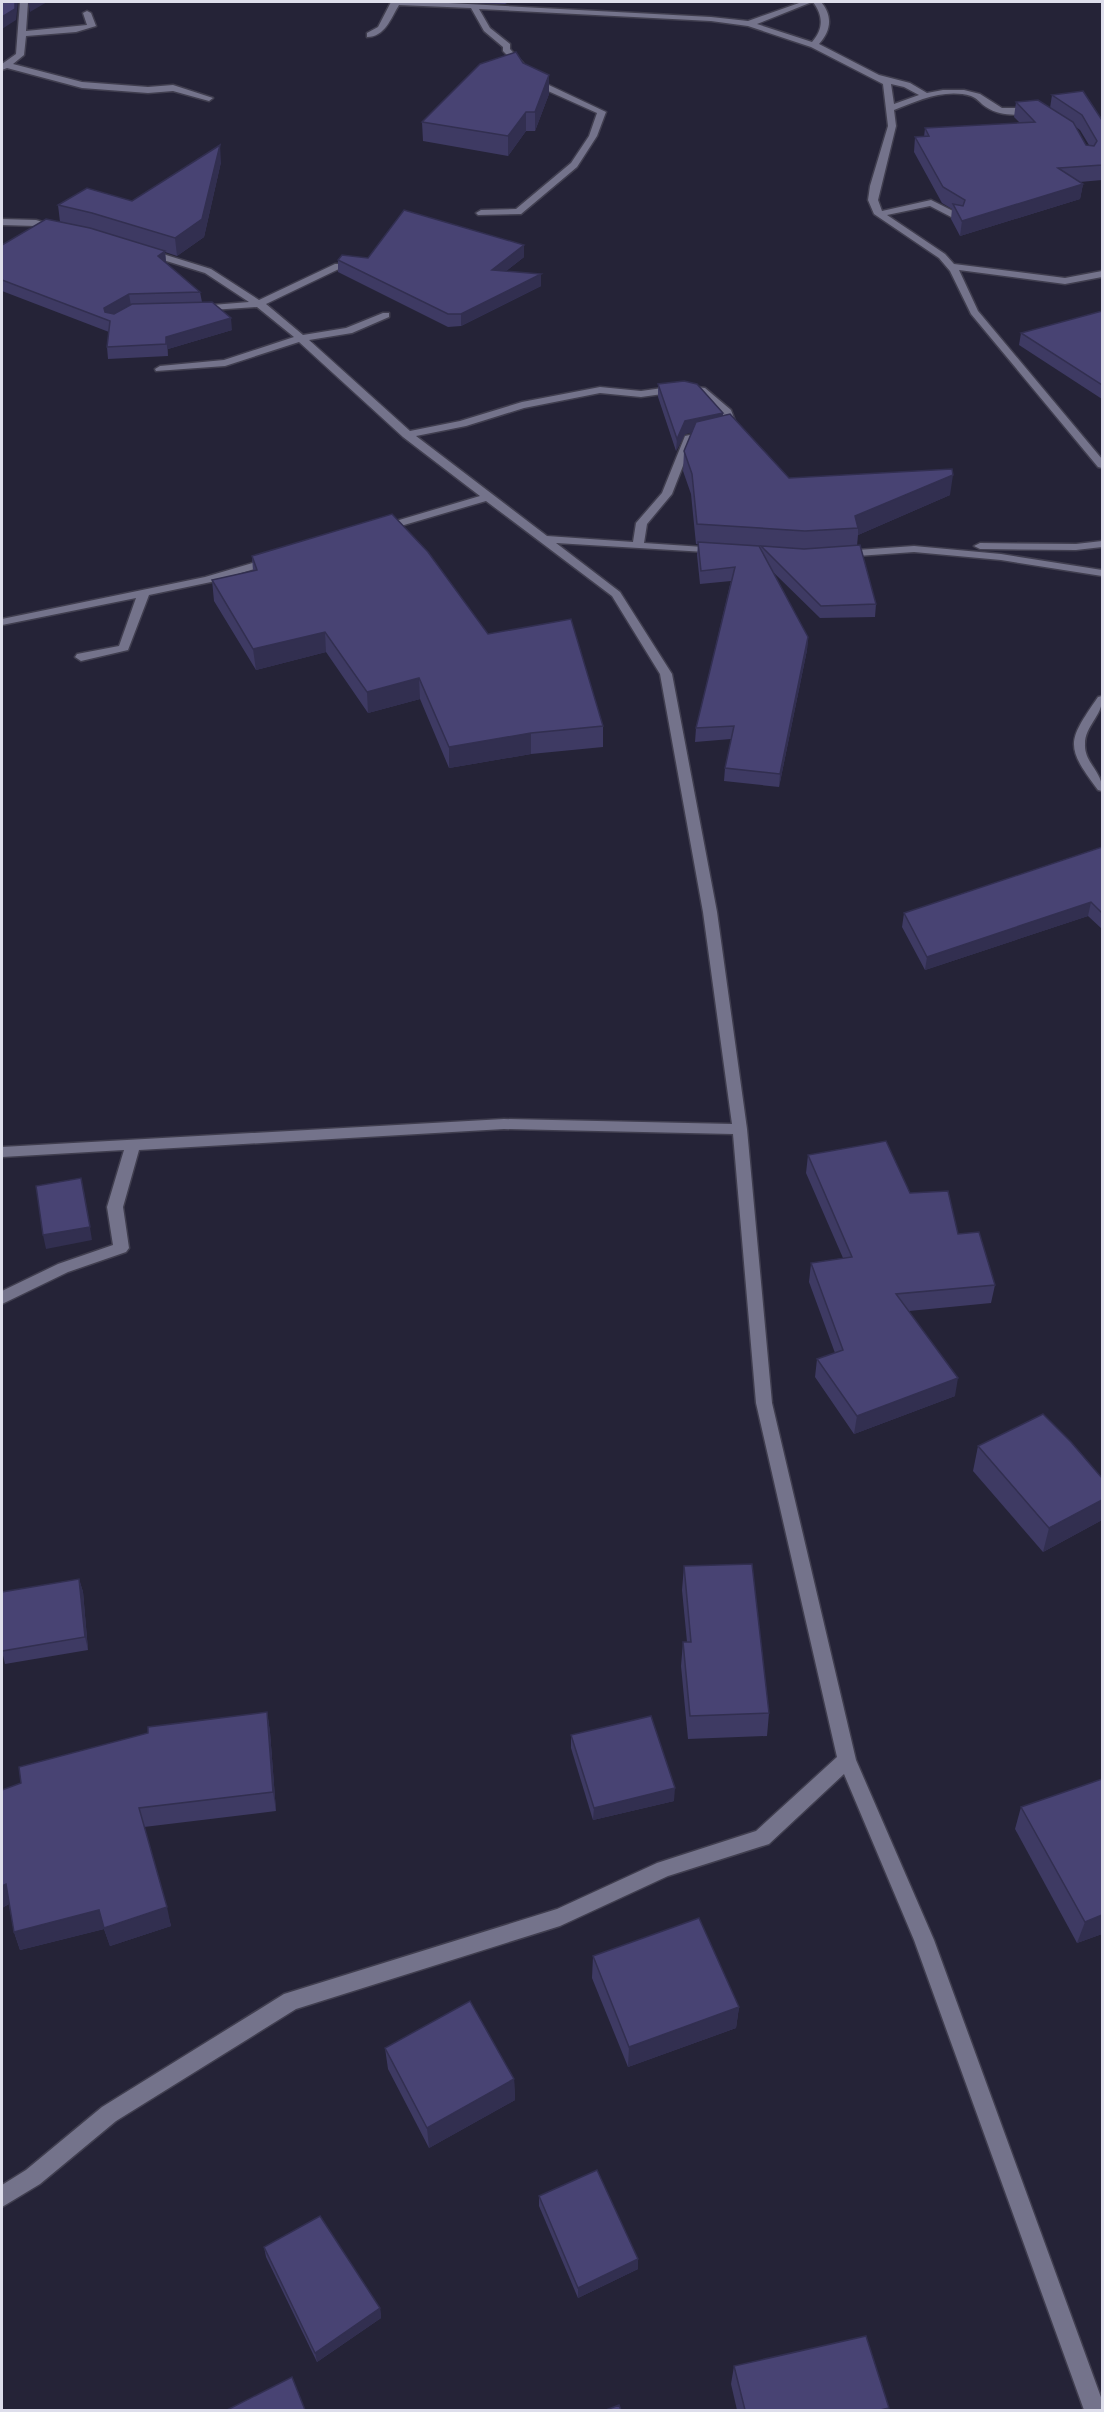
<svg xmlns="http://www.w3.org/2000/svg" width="1104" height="2412" font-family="Mulish,sans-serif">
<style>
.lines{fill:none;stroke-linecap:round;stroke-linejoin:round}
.minor-casing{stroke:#403e4f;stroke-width:3}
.minor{fill:#74738b;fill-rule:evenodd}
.wall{fill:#3e3a63;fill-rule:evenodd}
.shaded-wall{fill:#322f50}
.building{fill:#484373;stroke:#322f50;stroke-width:1.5}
</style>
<rect width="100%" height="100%" fill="#252337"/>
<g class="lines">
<defs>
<g id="minor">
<polygon points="20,2 28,2 26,31 87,25 83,13 87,11 91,13 96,26 76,32 26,36 24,55 13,64 82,82 148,87 173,85 213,98 209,101 173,91 148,93 82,88 7,68 2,70 2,64 16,54"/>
<path d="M 391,2 L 430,2 L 711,17 L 748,21 L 802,2 L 812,2 L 757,24 L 812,42 C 824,29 823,15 813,2 L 821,2 C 833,16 831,31 819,44 L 879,75 L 910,83 L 927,93 L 943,90 L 964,90 L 980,94 L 1002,108 L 1038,108 L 1038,112 L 1035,113 C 1018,115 1001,117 986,107 C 980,103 977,98 971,96 C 945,88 917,101 894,110 L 896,126 L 878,200 L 882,211 L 931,200 L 961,215 L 961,219 L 955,219 L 930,206 L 887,215 L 945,254 L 954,264 L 1065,278 L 1102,271 L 1102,277 L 1065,284 L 959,270 L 978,311 L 1102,459 L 1102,468 L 1098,467 L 971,314 L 950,271 L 939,258 L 874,214 L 868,200 L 870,186 L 888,126 L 883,84 L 811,47 L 748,26 L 711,21 L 479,9 L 490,28 L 510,44 L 510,49 L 523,63 L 513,68 L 509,65 L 514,62 L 503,51 L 503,47 L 484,31 L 471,8 L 399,5 C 391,18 385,37 367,37 L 367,33 L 378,27 ZM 891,84 L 904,87 L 919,95 L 894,104 Z"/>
<polygon points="528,78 534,78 606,112 597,136 577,167 521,214 478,215 476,213 481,210 516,209 571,163 589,136 597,113 528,82"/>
<polygon points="2,219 36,220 63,228 58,231 36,226 2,225"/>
<path d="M 144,250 L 150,250 L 211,269 L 259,300 L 335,264 L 341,264 L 341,268 L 266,304 L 303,335 L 346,328 L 383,313 L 389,313 L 389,317 L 352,333 L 309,340 L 410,431 L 460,421 L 522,402 L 600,387 L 641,391 L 684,385 L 705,388 L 731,410 L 738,429 L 737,431 L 693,440 L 672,494 L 647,524 L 644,543 L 718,548 L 722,549 L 722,553 L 556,543 L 620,592 L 672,674 L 717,912 L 747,1129 L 772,1403 L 856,1760 L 934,1940 L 1102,2400 L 1102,2410 L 1084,2410 L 914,1940 L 844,1774 L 769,1844 L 668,1876 L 560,1926 L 296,2009 L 116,2121 L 40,2184 L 2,2207 L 2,2185 L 26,2170 L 102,2107 L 284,1994 L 557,1909 L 657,1863 L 756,1831 L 837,1757 L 756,1403 L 733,1134 L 504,1129 L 139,1150 L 123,1207 L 129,1248 L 126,1252 L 68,1272 L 2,1304 L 2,1291 L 58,1264 L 113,1245 L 107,1207 L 124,1150 L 2,1157 L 2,1147 L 504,1119 L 732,1124 L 703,912 L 660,674 L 612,596 L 486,501 L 387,530 L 379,530 L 379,526 L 480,496 L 403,437 L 299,342 L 225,366 L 156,371 L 155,369 L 160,366 L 224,360 L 294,337 L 257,307 L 197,311 L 197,307 L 200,306 L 249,302 L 205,273 L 144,254 ZM 684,391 C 705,394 720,408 727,427 L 685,436 L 662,493 L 636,523 L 633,542 L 547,536 L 416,436 L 466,426 L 524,408 L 600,393 L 641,397 Z"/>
<polygon points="1102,541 1102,547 1076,550 980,549 974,546 980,543 1076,544"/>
<polygon points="914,546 1001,554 1102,570 1102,576 1001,560 914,552 843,557 837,554 843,551"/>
<polygon points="270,558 274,559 274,563 211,582 149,595 128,650 81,661 75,657 77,654 119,646 136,598 2,625 2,619 205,577"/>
<path d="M 1102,696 C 1104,715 1085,725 1085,744 C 1084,763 1104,773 1102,791 L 1098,790 C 1065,746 1067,742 1098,697 Z"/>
</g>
</defs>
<use href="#minor" class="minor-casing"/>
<use href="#minor" class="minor"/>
</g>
<g class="wall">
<polygon points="445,2 509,2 505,4"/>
<polygon points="523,63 549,75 549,94 535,131 526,131 508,156 423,141 422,122"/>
<path d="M 1052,95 L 1102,120 L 1102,180 L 1080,182 L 1083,184 L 1080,199 L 960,236 L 951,219 L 952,209 L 942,203 L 914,152 L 915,137 L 924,137 L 925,128 L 1020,123 L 1014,117 L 1016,102 L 1050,108 ZM 1076,127 L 1080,130 L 1089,145 L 1086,145 Z"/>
<polygon points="221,162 204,237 177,256 165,252 166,263 200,292 202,302 232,330 168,349 168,356 108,359 107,347 109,332 2,291 2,245 60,222 58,205 132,201"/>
<polygon points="524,257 506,271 541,286 461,326 448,327 338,272 338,260 368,258"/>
<polygon points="1102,311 1102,399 1019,345 1021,333"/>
<polygon points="658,384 723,413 723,415 789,478 950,495 858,535 857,546 876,604 875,617 820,618 773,572 808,637 807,650 779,787 724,781 725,768 731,739 695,742 696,728 731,581 700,584 697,555 698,544 696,544 691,494 683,471 684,451 692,432 685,434 676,451 658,397"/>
<polygon points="252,556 488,634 603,726 603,747 531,754 449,768 420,699 368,713 326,652 256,670 214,601 212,580 253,571"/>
<polygon points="1102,847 1102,929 1088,916 925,970 902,927 904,913"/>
<polygon points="808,1155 910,1193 958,1234 995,1285 991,1303 909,1311 955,1396 854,1434 815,1377 817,1359 835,1353 809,1282 811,1263 843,1258 806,1173"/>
<polygon points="978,1446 1102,1478 1102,1520 1043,1552 973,1471"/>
<polygon points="684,1566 769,1713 767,1736 688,1739 681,1666 683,1642 687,1642 682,1590"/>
<polygon points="79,1579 83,1592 88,1650 5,1664 2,1651"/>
<polygon points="267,1712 270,1732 276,1811 144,1827 171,1926 110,1946 104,1929 20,1950 14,1932 9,1904 2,1908 2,1790"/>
<polygon points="571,1735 674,1801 593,1820 571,1748"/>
<polygon points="1102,1780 1102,1934 1077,1943 1015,1829 1021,1807"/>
<polygon points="593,1956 739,2007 736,2028 628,2067 592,1978"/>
<polygon points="385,2048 514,2079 515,2100 429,2148 388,2069"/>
<polygon points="539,2196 638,2259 638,2269 578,2298 539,2206"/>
<polygon points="264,2247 380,2308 381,2318 317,2362 266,2257"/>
<polygon points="734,2366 888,2410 737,2410 731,2384"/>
</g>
<g class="shaded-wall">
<polygon points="15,2 18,2 16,20 2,29 2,17"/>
<polygon points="28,2 47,2 30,12"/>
<polygon points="549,75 549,94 535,131 535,112"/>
<polygon points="526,112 526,131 508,156 508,136"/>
<polygon points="220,145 221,162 204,237 177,256 175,238"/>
<polygon points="1083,184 1080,199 960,236 962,221"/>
<polygon points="524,245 524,257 492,282 492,270"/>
<polygon points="165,251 166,263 158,256"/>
<polygon points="541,274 541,286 461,326 461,314"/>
<polygon points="129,294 131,306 106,320 104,308"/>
<polygon points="231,318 232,330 168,349 168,356 166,337"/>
<polygon points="723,413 722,426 685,434 676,451 677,439 685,421"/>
<polygon points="953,475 950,495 858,535 858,528 855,516"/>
<polygon points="325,632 326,652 256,670 253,649"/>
<polygon points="808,637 807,650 779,787 780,774"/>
<polygon points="419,678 420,699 368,713 367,692"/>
<polygon points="531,733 531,754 449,768 449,747"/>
<polygon points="1091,902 1088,916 925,970 927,957"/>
<polygon points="84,1191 92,1240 46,1249 43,1235"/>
<polygon points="958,1378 955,1396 854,1434 857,1416"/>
<polygon points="1102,1500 1102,1520 1043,1552 1049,1528"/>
<polygon points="79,1579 83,1592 88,1650 85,1637"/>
<polygon points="267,1712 270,1732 276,1811 273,1792"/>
<polygon points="675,1788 674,1801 593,1820 594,1808"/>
<polygon points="6,1884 12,1902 2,1908 2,1886"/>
<polygon points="167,1907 171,1926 110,1946 104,1929 20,1950 14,1932 99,1910"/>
<polygon points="1102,1915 1102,1934 1077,1943 1085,1922"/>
<polygon points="739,2007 736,2028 628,2067 629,2047"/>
<polygon points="514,2079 515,2100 429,2148 427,2128"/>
<polygon points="638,2259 638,2269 578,2298 578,2288"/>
<polygon points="380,2308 381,2318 317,2362 315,2353"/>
</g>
<g class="building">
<polygon points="2,2 15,2 15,9 2,17"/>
<polygon points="516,52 523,63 549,75 535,112 526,112 508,136 422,122 480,64"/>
<polygon points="1083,91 1102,120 1102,165 1058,168 1083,184 962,221 953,204 963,206 965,200 943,187 915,137 929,136 925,128 1035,122 1016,102 1038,100 1073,122 1086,145 1094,146 1097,141 1082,115 1052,95"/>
<polygon points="220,145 202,219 175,238 92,213 58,205 87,188 132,201"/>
<polygon points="404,210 524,245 492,270 541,274 461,314 448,314 338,260 342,255 368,258"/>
<polygon points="46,219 90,228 165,251 158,256 200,292 129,294 104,308 105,312 114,314 132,304 212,302 231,318 166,337 166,344 107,347 110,321 2,280 2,245"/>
<polygon points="1102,311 1102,385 1021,333"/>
<polygon points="684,381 697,384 723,413 685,421 677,439 658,384"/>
<polygon points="730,414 789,478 952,469 953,475 855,516 858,528 805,531 697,524 692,474 684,451 696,422"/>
<polygon points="392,514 428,552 488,634 571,619 603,726 531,733 449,747 419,678 367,692 325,632 253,649 212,580 257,570 252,556"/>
<polygon points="698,542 759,546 808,637 780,774 725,768 734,726 696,728 735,567 701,571"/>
<polygon points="860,545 876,604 821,606 761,546 804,549"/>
<polygon points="1102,847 1102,913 1091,902 927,957 904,913"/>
<polygon points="886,1141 910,1193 948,1191 958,1234 979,1232 995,1285 896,1294 958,1378 857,1416 817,1359 843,1350 811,1263 852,1257 808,1155"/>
<polygon points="81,1178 90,1227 43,1235 36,1186"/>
<polygon points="1043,1414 1071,1442 1102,1478 1102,1500 1049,1528 978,1446"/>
<polygon points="752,1564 769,1713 690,1716 683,1642 691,1642 684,1566"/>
<polygon points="79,1579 85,1637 2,1651 2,1592"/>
<polygon points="267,1712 273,1792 139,1808 167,1907 104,1928 99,1910 14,1932 6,1884 2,1886 2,1790 21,1783 19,1767 148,1733 148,1727"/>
<polygon points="651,1716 675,1788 594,1808 571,1735"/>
<polygon points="1102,1779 1102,1915 1085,1922 1021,1807"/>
<polygon points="699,1918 739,2007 629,2047 593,1956"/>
<polygon points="470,2001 514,2079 427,2128 385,2048"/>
<polygon points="597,2170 638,2259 578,2288 539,2196"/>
<polygon points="320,2216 380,2308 315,2353 264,2247"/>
<polygon points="866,2336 889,2408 880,2410 745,2410 734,2366"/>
<polygon points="292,2377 305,2410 227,2410"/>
<polygon points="619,2405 621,2410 606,2410"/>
</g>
<rect width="1104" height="2412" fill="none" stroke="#dedeeb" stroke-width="6"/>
</svg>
